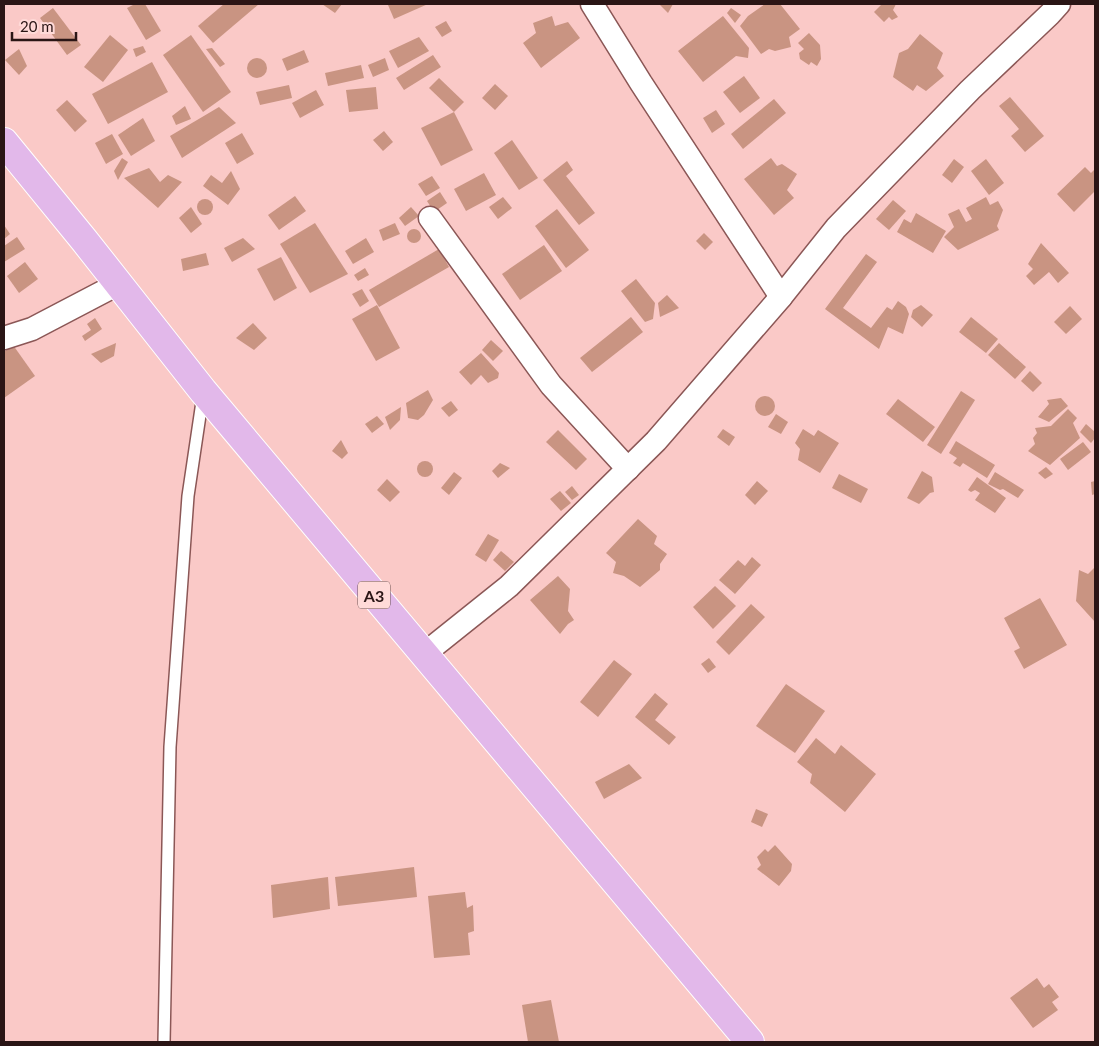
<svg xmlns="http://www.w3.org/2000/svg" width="1099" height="1046" font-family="Lato,sans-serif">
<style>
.building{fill:#c99482}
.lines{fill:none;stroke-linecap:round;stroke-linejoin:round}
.service-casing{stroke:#8b5756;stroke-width:14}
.minor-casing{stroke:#8b5756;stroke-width:25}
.trunk-casing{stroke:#fff;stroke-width:30}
.service{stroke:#fff;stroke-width:11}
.minor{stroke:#fff;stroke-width:22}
.trunk{stroke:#e2b8ea;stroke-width:28}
.labels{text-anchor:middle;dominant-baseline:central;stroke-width:4;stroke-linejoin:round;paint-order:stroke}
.shield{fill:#ffdad8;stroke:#6a5050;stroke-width:1}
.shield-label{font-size:16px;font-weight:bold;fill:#2a1515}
</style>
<rect width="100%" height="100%" fill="#fac9c7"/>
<g class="building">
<polygon points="135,4 145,4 161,31 146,40 127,8"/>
<polygon points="224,4 259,4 213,43 198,26"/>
<polygon points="322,4 342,4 335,13"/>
<polygon points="390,4 428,4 394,19 388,5"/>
<polygon points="659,4 673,4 668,13"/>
<polygon points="765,4 780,4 800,29 789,37 791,47 775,51 769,49 761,54 740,26 748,16"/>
<polygon points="882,4 896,4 893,10 898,17 892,20 889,17 884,22 874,12"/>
<polygon points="53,8 81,45 67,55 40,18"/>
<polygon points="731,8 741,15 735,23 727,13"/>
<polygon points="552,16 555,26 568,22 580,38 541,68 523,43 536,33 533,23"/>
<polygon points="723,16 749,48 748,58 736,56 703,82 678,51"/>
<polygon points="446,21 452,31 442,37 435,27"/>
<polygon points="809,33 820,45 821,59 817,66 811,62 809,65 800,59 799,53 804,49 798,43"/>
<polygon points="920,34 943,53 937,68 944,76 926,91 917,85 913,91 893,77 899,53 908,49"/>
<polygon points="110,35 128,50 103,82 84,67"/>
<polygon points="191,35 231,92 203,112 163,55"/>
<polygon points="419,37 429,51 398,68 389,51"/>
<polygon points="143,46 146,52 136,57 133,49"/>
<polygon points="212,48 225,64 220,67 206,49"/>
<polygon points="19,49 27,66 19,75 5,60"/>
<polygon points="304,50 309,62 287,71 282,59"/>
<polygon points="433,55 441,67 404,90 396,78"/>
<polygon points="385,58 389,70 373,77 368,65"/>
<circle cx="257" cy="68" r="10"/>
<polygon points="152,62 168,92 108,124 92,94"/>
<polygon points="361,65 364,78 328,86 325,73"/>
<polygon points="744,76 760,98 740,113 723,92"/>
<polygon points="439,78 464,102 454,112 429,88"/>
<polygon points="495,84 508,96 495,110 482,98"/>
<polygon points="289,85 292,98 260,105 256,92"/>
<polygon points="376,87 378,109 349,112 346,90"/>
<polygon points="316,90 324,105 300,118 292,103"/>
<polygon points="1010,97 1044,136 1025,152 1011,136 1019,129 999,106"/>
<polygon points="774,99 786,113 743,149 731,134"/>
<polygon points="67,100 87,121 75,132 56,110"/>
<polygon points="185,106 191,119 176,125 172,116"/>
<polygon points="219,107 236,123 182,158 170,136"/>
<polygon points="716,110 725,124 712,133 703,118"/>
<polygon points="454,112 473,150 441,166 421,128"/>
<polygon points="143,118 155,141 131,156 118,135"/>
<polygon points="384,131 393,142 383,151 373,140"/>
<polygon points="242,133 254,154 237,164 225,143"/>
<polygon points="112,134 123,154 106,164 95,143"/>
<polygon points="512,140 538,178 519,190 494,153"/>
<polygon points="122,158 128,162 118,180 114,171"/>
<polygon points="771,158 777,166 782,164 797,174 787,190 794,198 774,215 744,179"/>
<polygon points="954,159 964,167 952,183 942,175"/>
<polygon points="986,159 1004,183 989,195 971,171"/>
<polygon points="567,161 573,170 566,176 595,213 579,225 543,180"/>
<polygon points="1085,167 1091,173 1095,169 1095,191 1074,212 1057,194"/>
<polygon points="149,168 160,182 168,175 182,182 158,208 124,178"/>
<polygon points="231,171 240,189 228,205 203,186 211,175 222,183"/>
<polygon points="484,173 496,195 466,211 454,189"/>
<polygon points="432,176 440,188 426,196 418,184"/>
<polygon points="440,192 447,203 434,212 427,201"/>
<polygon points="295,196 306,211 279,230 268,215"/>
<polygon points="503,197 512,208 498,219 489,207"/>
<polygon points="986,197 990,205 998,201 1003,210 997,226 999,230 958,250 944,237 954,227 948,214 959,209 966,222 972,219 966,208"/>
<circle cx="205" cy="207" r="8"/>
<polygon points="893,200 906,211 889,230 876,219"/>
<polygon points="191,207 202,224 191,233 179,218"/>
<polygon points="411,207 419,216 405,226 399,218"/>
<polygon points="557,209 589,250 566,268 535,226"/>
<polygon points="916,213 946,231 933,253 897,232 904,219 911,223"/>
<polygon points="315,223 348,274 310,293 280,244"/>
<polygon points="395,223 400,234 383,241 379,230"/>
<polygon points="4,225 10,234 4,239"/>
<circle cx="414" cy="236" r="7"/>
<polygon points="704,233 713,242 705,250 696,241"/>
<polygon points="17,237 25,249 4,262 4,246"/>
<polygon points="243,238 255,249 232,262 224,248"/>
<polygon points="366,238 374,252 353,264 345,251"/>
<polygon points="1041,243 1069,273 1058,283 1049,272 1034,285 1026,276 1033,269 1028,264"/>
<polygon points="544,245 562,271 520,300 502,274"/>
<polygon points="439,249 449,267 379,307 369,290"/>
<polygon points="206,253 209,265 183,271 181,259"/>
<polygon points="866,254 877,262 843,308 871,328 887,307 892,310 898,301 906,307 909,314 903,334 888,327 879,349 825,309"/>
<polygon points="281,257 297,288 274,301 257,269"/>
<polygon points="25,262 38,279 19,293 7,276"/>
<polygon points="365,268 369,275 358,281 354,275"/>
<polygon points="636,279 655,303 653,319 645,322 621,291"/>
<polygon points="362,289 369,301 360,307 352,294"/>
<polygon points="667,295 679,308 660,317 658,303"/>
<polygon points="377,305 400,348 376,361 352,319"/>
<polygon points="921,305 933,315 922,327 911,317 913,310"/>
<polygon points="1070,306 1082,319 1066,334 1054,322"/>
<polygon points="631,317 643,332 592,372 580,358"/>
<polygon points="971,317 998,339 986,353 959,332"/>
<polygon points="95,318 102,329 85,341 82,336 91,330 87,324"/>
<polygon points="253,323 267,338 254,350 236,338"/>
<polygon points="491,340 503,351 493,361 482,350"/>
<polygon points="116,343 114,356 101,363 91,354"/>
<polygon points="999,343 1026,367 1015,379 988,355"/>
<polygon points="13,345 35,376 4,398 4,352"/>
<polygon points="481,353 499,373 498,378 488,383 481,375 471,385 459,372"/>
<polygon points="1030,371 1042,383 1033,392 1021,381"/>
<polygon points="428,390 433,400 424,415 418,420 408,418 406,403"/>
<polygon points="961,391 975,400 941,454 927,445"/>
<circle cx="765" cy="406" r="10"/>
<polygon points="1061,398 1068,406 1049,422 1038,417 1049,404 1047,400"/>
<polygon points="898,399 935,427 923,442 886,414"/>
<polygon points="451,401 458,410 449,417 441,408"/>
<polygon points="401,407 400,420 390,430 385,417"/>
<polygon points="1068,409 1077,418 1073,423 1080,438 1050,465 1028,451 1035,444 1033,438 1037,433 1035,428 1051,426"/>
<polygon points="776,414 788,422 781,434 768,427"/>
<polygon points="377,416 384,424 372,433 365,424"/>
<polygon points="1086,424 1095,432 1095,438 1091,443 1080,432"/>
<polygon points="723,429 735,437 729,446 717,437"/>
<polygon points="803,429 814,436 818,430 839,443 820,473 798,460 800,449 795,443"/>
<polygon points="558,430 587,459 576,470 546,442"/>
<polygon points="341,440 348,453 342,459 332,451"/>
<polygon points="956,441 995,465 987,478 963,463 960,467 953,463 957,458 949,453"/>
<polygon points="1083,442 1091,452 1068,470 1060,459"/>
<circle cx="425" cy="469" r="8"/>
<polygon points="500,463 510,468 498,478 492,471"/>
<polygon points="1046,467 1053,474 1045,479 1038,473"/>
<polygon points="922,471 932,477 934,492 930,493 919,504 907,498"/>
<polygon points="454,472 462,478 449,495 441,488"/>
<polygon points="995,472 1024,490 1018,498 1003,489 1000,490 988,484"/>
<polygon points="839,474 868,489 861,503 832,488"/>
<polygon points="977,477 1006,498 995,513 975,500 980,493 975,490 971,492 968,490"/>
<polygon points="387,479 400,492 390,502 377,490"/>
<polygon points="757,481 768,491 755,505 745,495"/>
<polygon points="1095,481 1095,494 1092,495 1091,482"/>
<polygon points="572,486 579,495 572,500 565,492"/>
<polygon points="560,491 571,503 561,511 550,499"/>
<polygon points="638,519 657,536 654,544 667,554 660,564 660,570 640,587 624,576 613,573 616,562 606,553"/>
<polygon points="488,534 499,540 486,562 475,555"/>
<polygon points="501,551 514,562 505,571 493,560"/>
<polygon points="752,557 761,565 735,594 719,580 738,560 745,566"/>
<polygon points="1095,567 1095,622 1076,601 1079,570 1088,574"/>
<polygon points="558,576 570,589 568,611 574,620 568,624 560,634 530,600"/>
<polygon points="715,586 736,606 713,629 693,607"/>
<polygon points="1040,598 1067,645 1024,669 1014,651 1020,648 1004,618"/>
<polygon points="751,604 765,617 729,655 716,642"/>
<polygon points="709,658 716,667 708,673 701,664"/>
<polygon points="614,660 632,674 598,717 580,702"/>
<polygon points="786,684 825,711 795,753 756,726"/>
<polygon points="655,693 668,704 655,720 676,737 669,745 635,717"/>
<polygon points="816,738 835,754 841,745 876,774 845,812 810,783 812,774 797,762"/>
<polygon points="629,764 642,778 604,799 595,782"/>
<polygon points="756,809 768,814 762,827 751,822"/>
<polygon points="775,845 792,864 791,871 779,886 757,869 761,865 757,857 765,849 768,852"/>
<polygon points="414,867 417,897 338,906 335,877"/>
<polygon points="328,877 330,909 273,918 271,885"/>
<polygon points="465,892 467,908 473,905 474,931 468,933 470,955 434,958 428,896"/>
<polygon points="1037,978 1044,988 1049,984 1059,997 1052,1002 1058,1010 1033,1028 1010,998"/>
<polygon points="551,1000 559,1042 528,1042 522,1005"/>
</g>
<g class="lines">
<defs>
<polyline id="service" points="164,1042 170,747 188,496 203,395"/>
<g id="minor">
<polyline points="592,4 641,83 781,297"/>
<polyline points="430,218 551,385 628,469"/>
<polyline points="4,338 32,329 118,284"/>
<polyline points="424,654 509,586 656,441 781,297 836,228 970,90 1050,14 1059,4"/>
</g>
<polyline id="trunk" points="4,142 84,240 203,391 750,1042"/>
</defs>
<use href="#service" class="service-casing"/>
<use href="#minor" class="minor-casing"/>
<use href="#trunk" class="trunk-casing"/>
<use href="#service" class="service"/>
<use href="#minor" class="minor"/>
<use href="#trunk" class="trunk"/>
</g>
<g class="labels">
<rect class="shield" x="358" y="581.5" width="32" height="27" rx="4"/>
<g class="shield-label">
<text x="374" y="595">A3</text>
</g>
</g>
<rect width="1099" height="1046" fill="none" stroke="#2a1515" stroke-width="10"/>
<path d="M12 32v8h64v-8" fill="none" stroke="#2a1515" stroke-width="2.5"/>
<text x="20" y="32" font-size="15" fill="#2a1515" stroke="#ffdad8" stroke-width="4" paint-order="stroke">20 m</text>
</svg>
